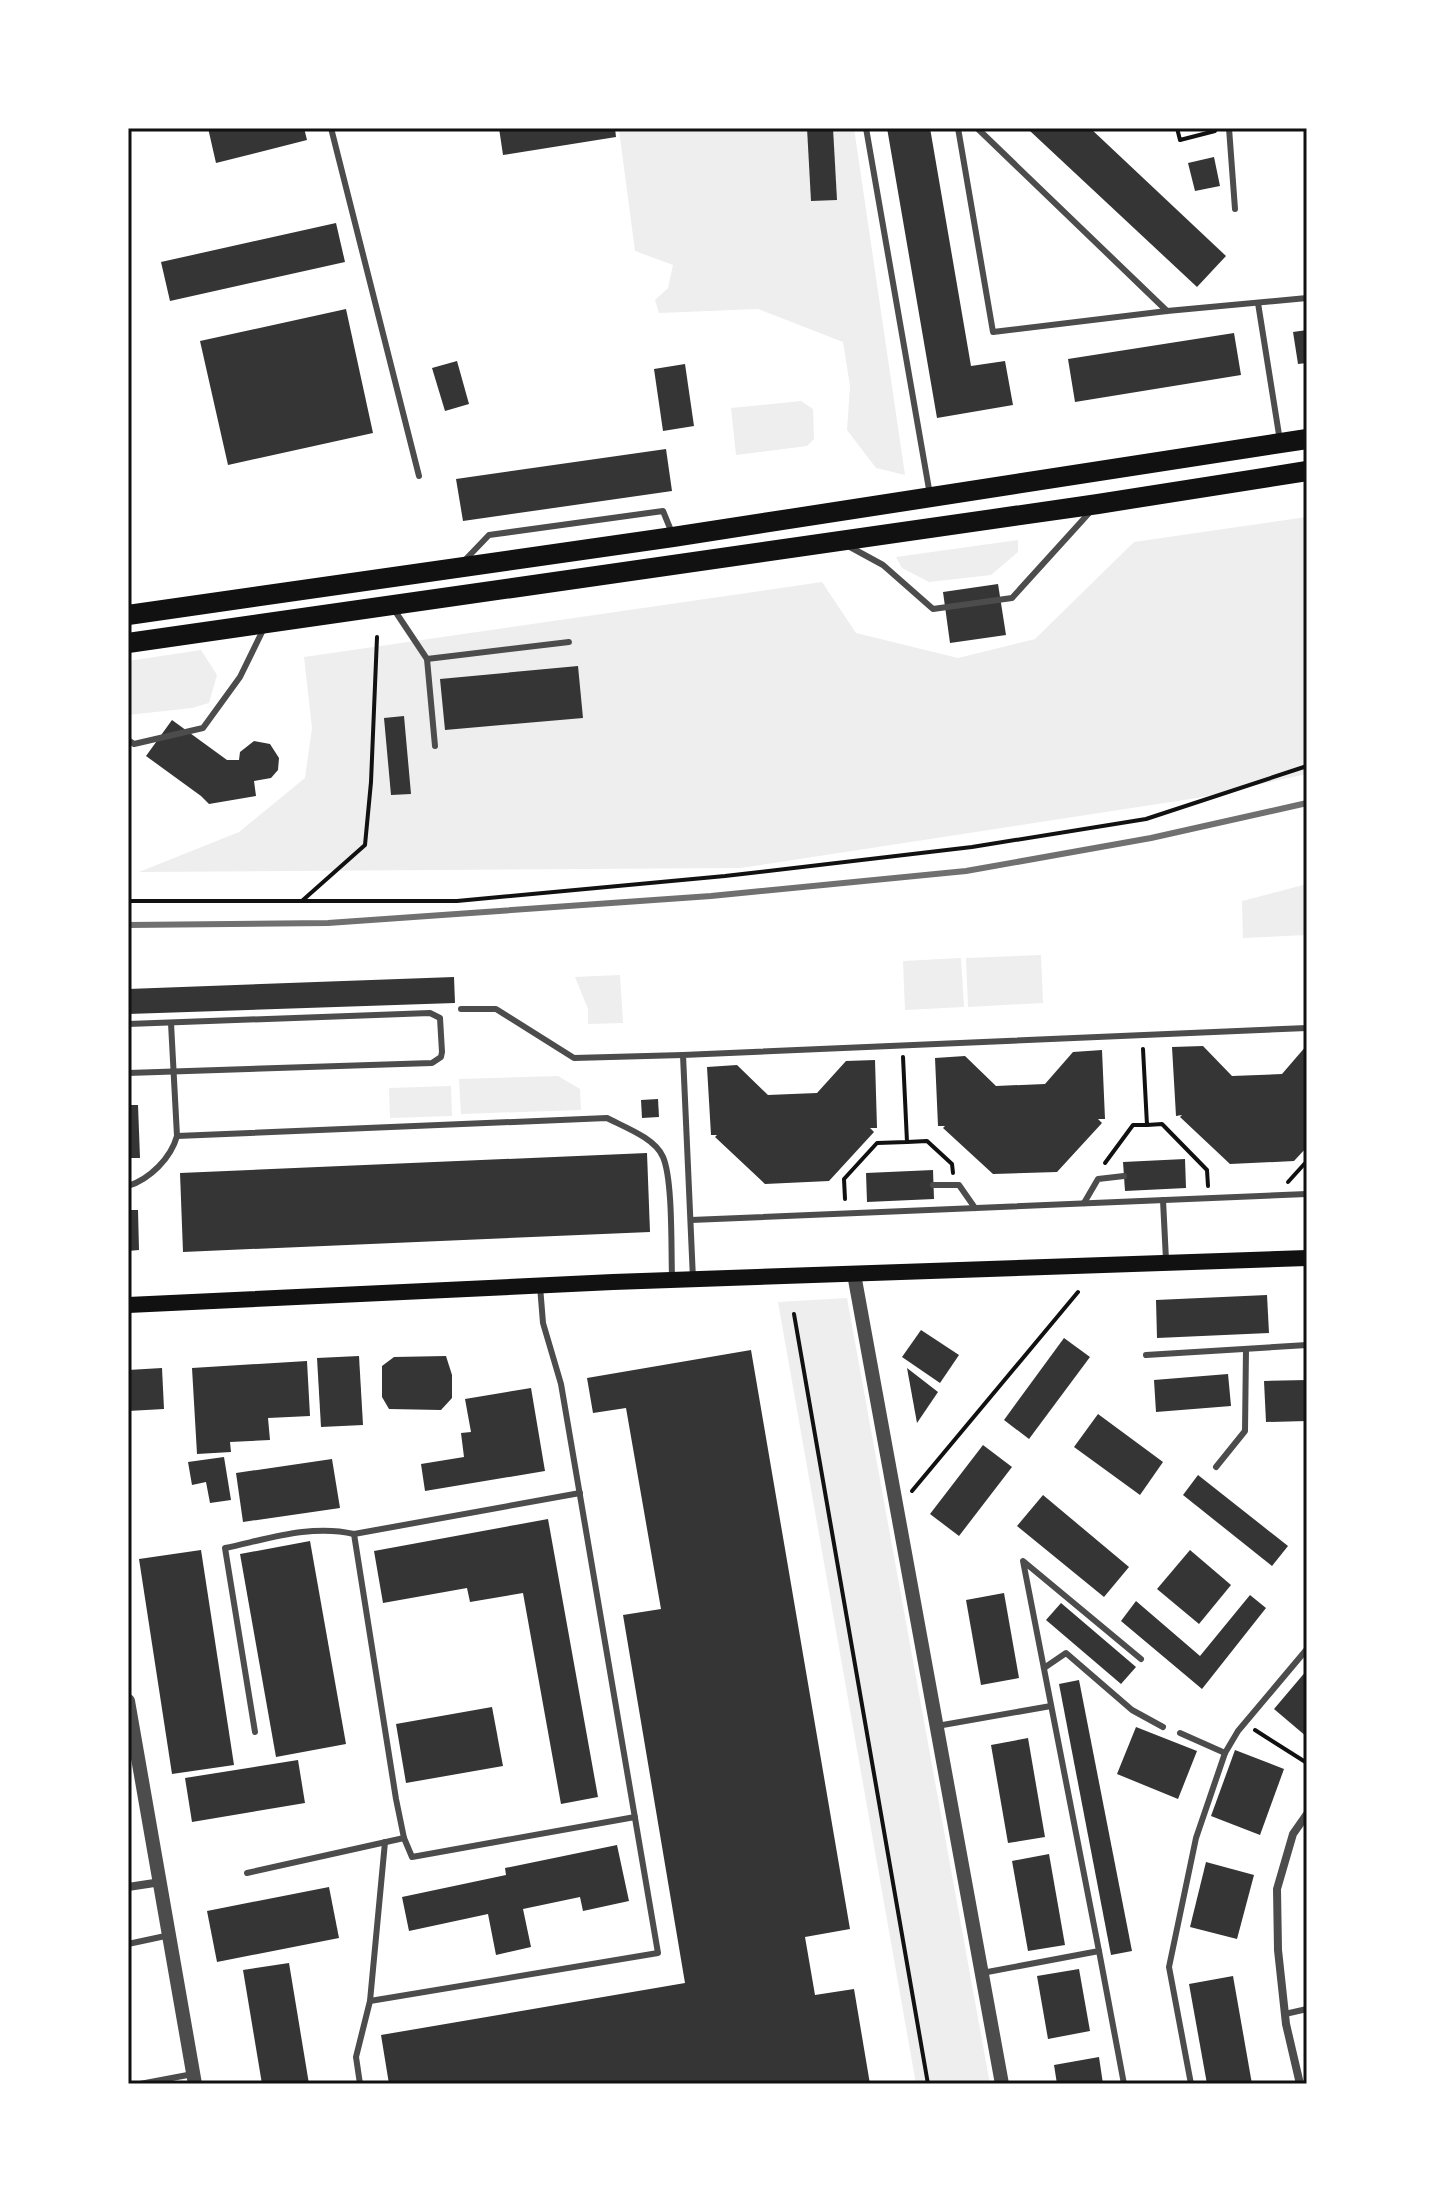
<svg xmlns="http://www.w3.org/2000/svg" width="1435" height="2212" font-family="'Roboto Condensed',sans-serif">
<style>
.green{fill:#eee}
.building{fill:#353535}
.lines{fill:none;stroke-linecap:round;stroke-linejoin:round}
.path{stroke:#111;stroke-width:4}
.service{stroke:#4c4c4c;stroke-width:6}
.minor{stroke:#4c4c4c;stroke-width:8}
.tertiary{stroke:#4c4c4c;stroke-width:14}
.secondary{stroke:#111;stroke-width:16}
.primary{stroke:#111;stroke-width:20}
.rail{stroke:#707070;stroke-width:6}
.neatline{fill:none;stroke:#111;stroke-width:3}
</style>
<rect width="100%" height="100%" fill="#fff"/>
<g class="green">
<polygon points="632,128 854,128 905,475 876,468 847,430 850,386 843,342 758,309 659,313 655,300 668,288 673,265 635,251 619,130"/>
<polygon points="801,401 813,409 814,439 807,446 736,455 731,408"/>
<polygon points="1307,517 1307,774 1197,798 741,868 139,872 239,832 305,778 312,728 304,657 822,582 856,633 958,658 1035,639 1134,542"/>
<polygon points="1018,540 1018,552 991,575 929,582 902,568 896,557"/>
<polygon points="201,650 217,675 209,703 192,708 128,715 128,661"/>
<polygon points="1307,884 1307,935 1243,938 1242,901"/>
<polygon points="1041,955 1043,1003 968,1007 966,958"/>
<polygon points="961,958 964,1007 905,1010 903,961"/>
<polygon points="620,975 623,1023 588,1024 588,1009 575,977"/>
<polygon points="558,1076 580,1089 581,1110 461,1114 459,1079"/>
<polygon points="451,1086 452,1116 390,1118 389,1088"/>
<polygon points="847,1298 990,2084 916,2084 778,1302"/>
</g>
<g class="building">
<polygon points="208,128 304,128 307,140 216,163"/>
<polygon points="499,128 615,128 616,137 503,155"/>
<polygon points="807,128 833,128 837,200 811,201"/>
<polygon points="887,128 930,128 971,366 1005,361 1013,405 937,418"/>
<polygon points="1032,128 1090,128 1226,256 1197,287 1030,131"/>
<polygon points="1214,157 1220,186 1195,191 1188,163"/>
<polygon points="336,223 345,262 170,301 161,262"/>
<polygon points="346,309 373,433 228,465 200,341"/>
<polygon points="1307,330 1307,363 1298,364 1293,332"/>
<polygon points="1234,333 1241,375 1075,402 1068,359"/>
<polygon points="457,361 469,404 445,411 432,368"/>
<polygon points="685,364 694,426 663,431 654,369"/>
<polygon points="666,449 672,491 463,521 456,479"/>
<polygon points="998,584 1006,635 950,643 943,592"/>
<polygon points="578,666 583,718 445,730 440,679"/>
<polygon points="404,716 411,794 391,795 384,718"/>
<polygon points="172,720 227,760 239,760 240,752 254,741 270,744 279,758 278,770 271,778 254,781 256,796 209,804 201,796 146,756"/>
<polygon points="454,977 455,1003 128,1014 128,989"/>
<polygon points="1307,1045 1307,1147 1294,1161 1230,1164 1180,1117 1182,1115 1176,1116 1172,1047 1203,1046 1232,1076 1282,1074"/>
<polygon points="1102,1050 1105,1119 1098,1119 1102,1123 1057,1172 993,1174 943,1128 945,1126 938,1126 935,1058 965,1056 996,1086 1045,1084 1073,1052"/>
<polygon points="875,1060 877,1128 870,1128 874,1132 829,1181 765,1184 715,1137 717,1135 711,1135 707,1067 737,1065 768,1095 792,1094 817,1093 846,1061"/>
<polygon points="658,1099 659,1117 642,1118 641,1100"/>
<polygon points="128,1105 138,1105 140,1158 128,1158"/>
<polygon points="647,1153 650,1232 183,1252 180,1173"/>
<polygon points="1185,1159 1186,1188 1125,1191 1123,1162"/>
<polygon points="933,1170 934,1199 867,1202 866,1173"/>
<polygon points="128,1210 138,1210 139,1250 128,1251"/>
<polygon points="1267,1295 1269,1333 1157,1338 1156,1300"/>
<polygon points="921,1330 959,1355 940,1383 902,1357"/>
<polygon points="1064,1338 1090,1357 1029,1439 1004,1420"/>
<polygon points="751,1350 850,1929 805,1937 815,1995 854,1989 870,2084 389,2084 381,2035 685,1983 623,1615 661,1609 626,1408 593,1413 587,1378"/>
<polygon points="359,1356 363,1425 321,1427 317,1358"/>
<polygon points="446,1356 452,1375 452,1398 441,1410 389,1409 382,1397 382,1366 394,1357"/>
<polygon points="307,1361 310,1416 268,1418 270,1440 230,1442 231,1452 197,1454 192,1368"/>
<polygon points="162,1368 164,1409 128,1411 128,1370"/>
<polygon points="907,1368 938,1392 917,1423"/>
<polygon points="1228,1374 1231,1406 1156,1412 1154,1380"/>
<polygon points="1307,1380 1307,1421 1266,1422 1264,1381"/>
<polygon points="531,1388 545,1471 425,1491 421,1464 464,1457 461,1433 471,1432 465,1399"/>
<polygon points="1098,1414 1163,1462 1140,1495 1074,1447"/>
<polygon points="983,1445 1012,1467 959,1536 930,1514"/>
<polygon points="224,1457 231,1500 210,1503 206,1482 192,1485 188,1462"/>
<polygon points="332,1459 340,1508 243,1522 236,1473"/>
<polygon points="1198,1475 1288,1546 1272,1566 1183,1495"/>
<polygon points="1043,1495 1129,1567 1104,1597 1017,1526"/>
<polygon points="548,1519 598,1797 561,1804 523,1593 470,1602 467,1588 383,1603 374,1551"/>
<polygon points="310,1541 346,1744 276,1757 240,1554"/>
<polygon points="201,1550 234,1765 172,1774 139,1559"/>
<polygon points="1190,1550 1231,1585 1199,1624 1157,1589"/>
<polygon points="1004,1593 1019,1678 981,1685 966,1600"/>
<polygon points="1250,1595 1266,1608 1202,1689 1121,1621 1136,1601 1200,1656"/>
<polygon points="1061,1603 1136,1667 1121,1684 1046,1620"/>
<polygon points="1307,1670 1307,1737 1274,1709"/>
<polygon points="1079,1680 1132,1951 1111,1955 1059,1684"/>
<polygon points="492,1707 503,1766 406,1783 396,1724"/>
<polygon points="1136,1727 1197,1751 1178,1799 1117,1774"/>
<polygon points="1028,1738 1045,1837 1008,1843 991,1745"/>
<polygon points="1235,1750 1284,1769 1260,1835 1211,1816"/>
<polygon points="298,1760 305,1803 192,1822 185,1778"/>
<polygon points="617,1845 629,1901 583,1911 580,1897 523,1909 531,1947 496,1955 488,1914 409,1931 402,1897 506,1875 505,1868"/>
<polygon points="1049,1854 1065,1945 1028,1951 1012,1861"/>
<polygon points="1206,1862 1254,1875 1237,1939 1190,1927"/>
<polygon points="329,1887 339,1938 217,1962 207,1911"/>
<polygon points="289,1963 309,2084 262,2084 243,1970"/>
<polygon points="1079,1969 1090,2031 1048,2039 1037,1976"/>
<polygon points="1233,1976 1252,2084 1207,2084 1189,1984"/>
<polygon points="1099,2057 1103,2084 1057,2084 1054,2065"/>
</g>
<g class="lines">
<g class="path">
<polyline points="1177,128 1180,140 1215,131"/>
<polyline points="303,900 365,845 371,782 377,637"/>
<polyline points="128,901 457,901 725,876 972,847 1146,819 1307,766"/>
<polyline points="1143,1049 1147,1125 1162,1124 1207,1170 1208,1186"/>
<polyline points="907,1142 927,1141 952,1164 953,1173"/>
<polyline points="1105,1163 1133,1125 1147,1125"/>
<polyline points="1288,1182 1307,1161"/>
<polyline points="845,1199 844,1179 877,1143 907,1142 903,1057"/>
<polyline points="794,1314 928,2084"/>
<polyline points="912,1491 1078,1292"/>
<polyline points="1255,1730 1307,1763"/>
</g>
<g class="service">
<polyline points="331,128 419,476"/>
<polyline points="866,128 930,495"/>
<polyline points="958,128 993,332 1167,311 1307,298"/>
<polyline points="977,128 1167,311"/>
<polyline points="1229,128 1235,209"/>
<polyline points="1258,303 1280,441"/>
<polyline points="850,547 883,565 933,609 1012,598 1090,512"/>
<polyline points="466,559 489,535 663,511 672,533"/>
<polyline points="393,608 427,659 435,746"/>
<polyline points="427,659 569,642"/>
<polyline points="128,740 134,744 203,728 240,677 264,628"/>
<polyline points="461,1009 496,1009 574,1058 683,1055"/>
<polyline points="128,1024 430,1013 440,1018 442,1052 441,1057 432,1063 128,1073"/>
<path d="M 177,1136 L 607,1118 C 624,1127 655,1138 663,1157 C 673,1180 671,1250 672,1277"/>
<polyline points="933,1185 959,1185 975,1208"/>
<path d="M 128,1186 C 150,1179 171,1158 177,1136 L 171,1023"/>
<polyline points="1163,1200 1166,1260"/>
<polyline points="1084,1203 1098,1179 1124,1176"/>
<polyline points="691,1220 1307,1194"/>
<polyline points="693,1279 683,1055 1307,1028"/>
<polyline points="1146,1355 1307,1345"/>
<polyline points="1216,1467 1245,1431 1246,1349"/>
<polyline points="354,1534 396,1799 404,1838 412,1857 635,1817"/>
<polyline points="1044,1668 1066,1653 1132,1710 1163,1727"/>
<polyline points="937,1726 1051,1706"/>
<path d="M 255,1732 L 225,1548 C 268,1539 311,1524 354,1534 L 580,1493"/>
<polyline points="1180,1733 1225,1753"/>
<polyline points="247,1873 404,1838"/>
<polyline points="128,1944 170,1935"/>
<polyline points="1099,1951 1124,2084"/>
<polyline points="982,1973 1099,1951 1023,1561 1141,1659"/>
<polyline points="370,2001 385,1842"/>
<polyline points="1285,2014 1307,2009"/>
<polyline points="140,2084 193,2074"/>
<polyline points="360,2084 356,2057 370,2001 658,1953 561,1384 543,1323 540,1286"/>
<polyline points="1191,2084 1169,1967 1196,1838 1225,1753 1238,1731 1307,1649"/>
</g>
<g class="minor">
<polyline points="128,1887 161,1882"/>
<polyline points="1300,2084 1286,2024 1278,1950 1277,1889 1293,1834 1307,1814"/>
</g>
<g class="tertiary">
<polyline points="854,1274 1002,2084"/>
<polyline points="128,1701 195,2084"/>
</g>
<polyline class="secondary" points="128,1305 613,1282 1307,1258"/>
<g class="primary">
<polyline points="128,615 673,537 1307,439"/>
<polyline points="128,643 1098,504 1307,471"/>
</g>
<polyline class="rail" points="128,925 328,923 711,896 966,871 1151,838 1307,803"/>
</g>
<rect width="1435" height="2212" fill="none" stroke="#ffffff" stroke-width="260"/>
<rect x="130" y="130" width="1175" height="1952" class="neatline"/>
</svg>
